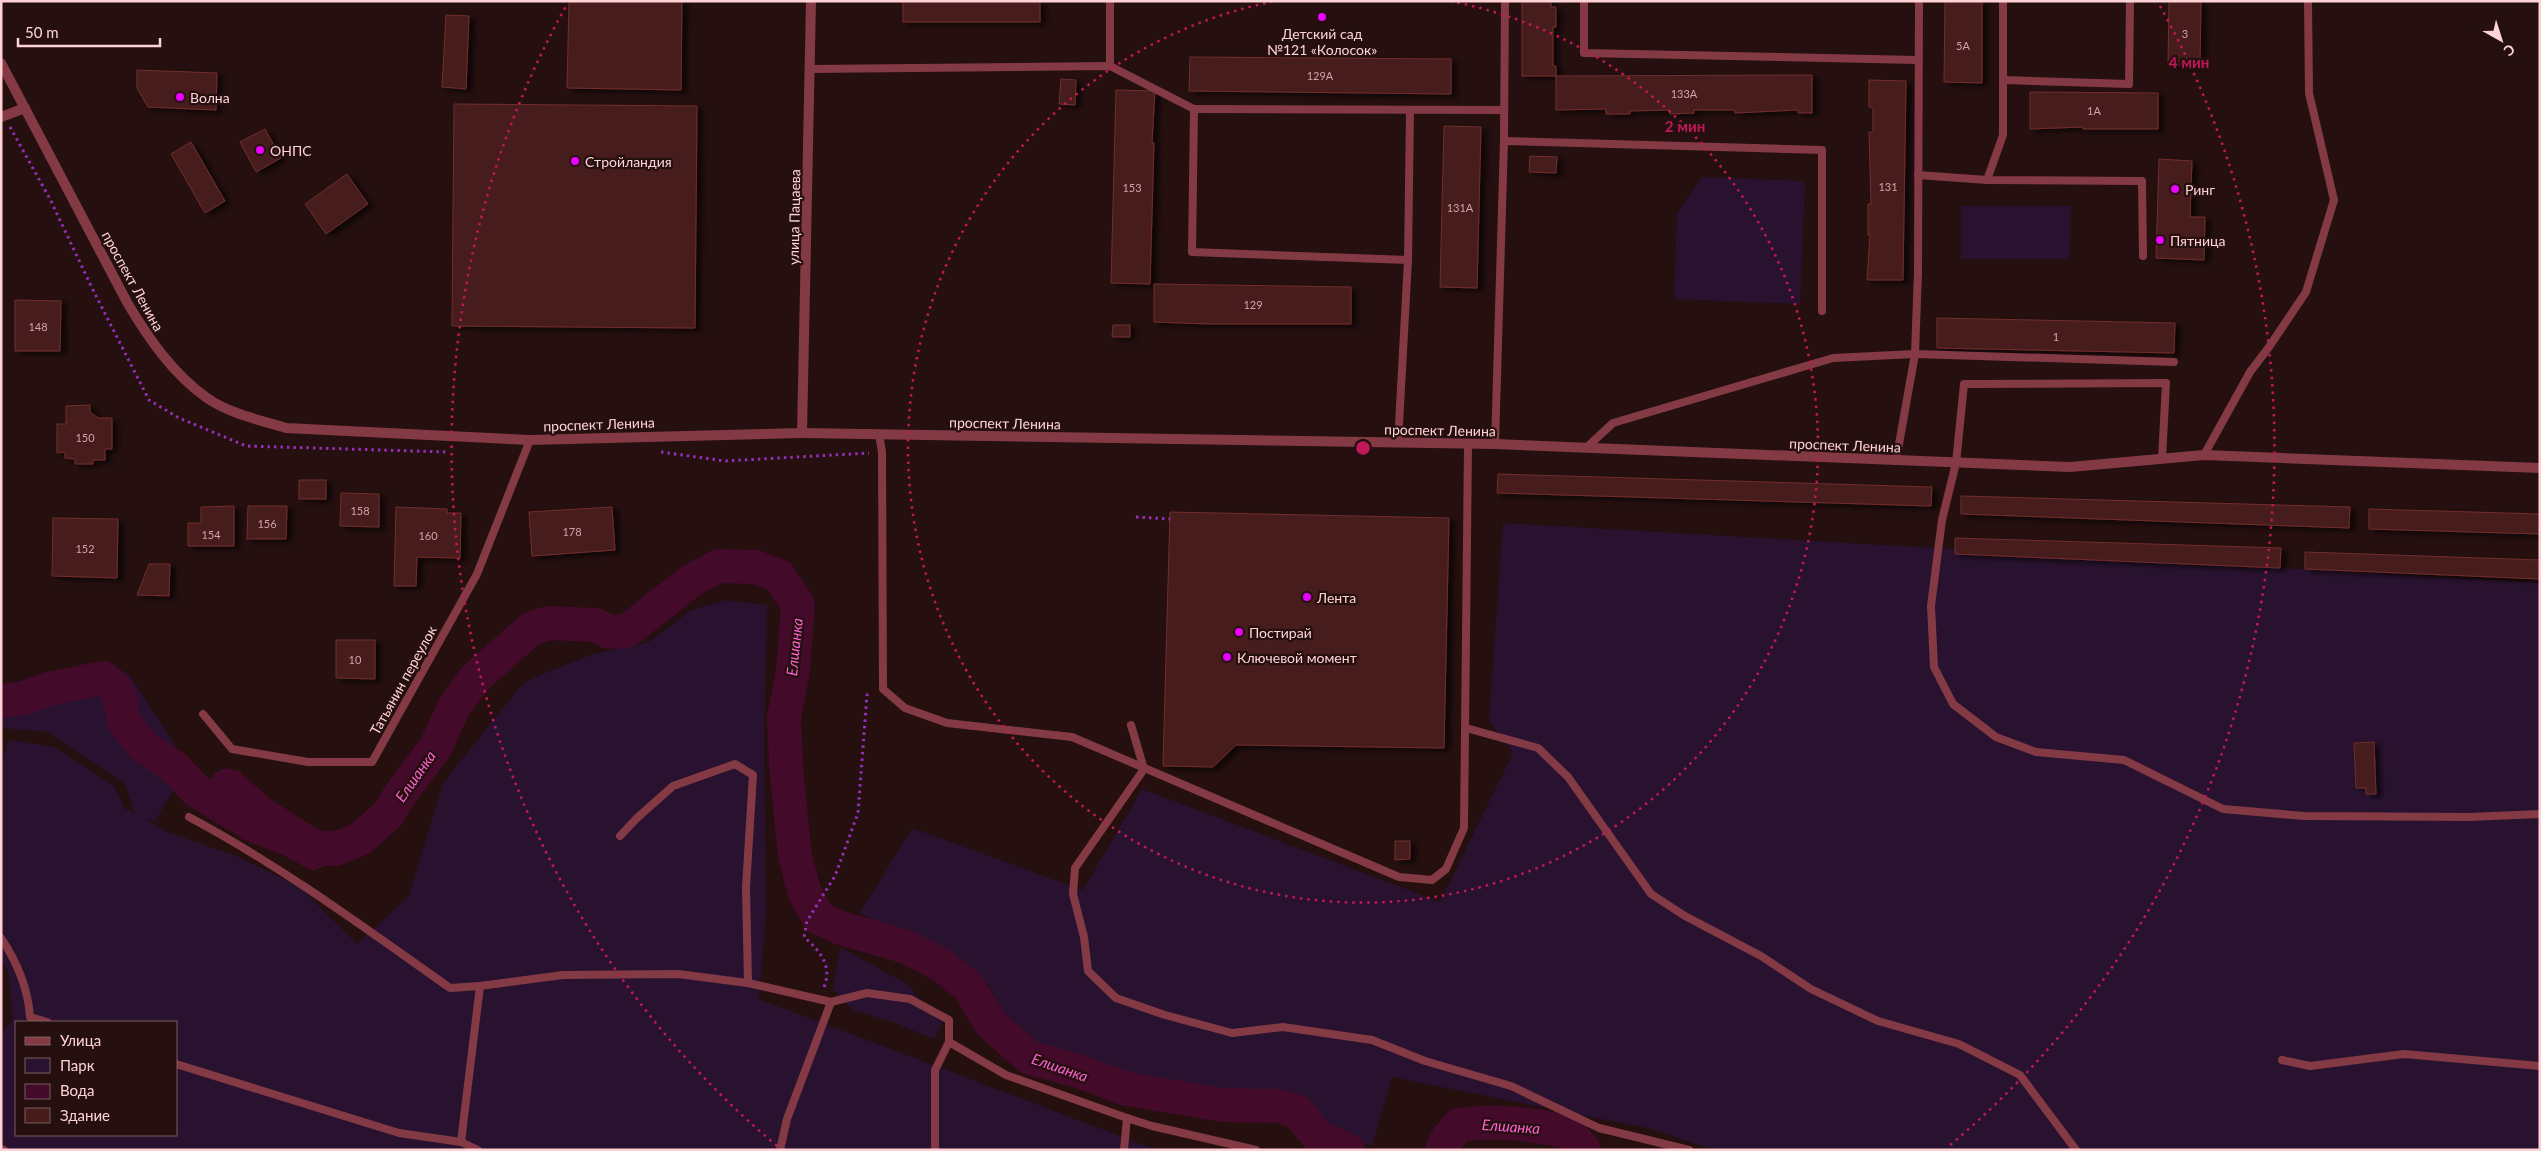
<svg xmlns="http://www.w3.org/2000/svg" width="2541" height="1151" font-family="Lato,sans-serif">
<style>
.green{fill:#29122f;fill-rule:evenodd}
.water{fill:#430a29}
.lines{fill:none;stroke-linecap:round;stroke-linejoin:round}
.river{stroke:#430a29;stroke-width:34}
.building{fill:#461c1b;stroke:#722e2d;filter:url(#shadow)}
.path{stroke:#962fb7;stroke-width:3;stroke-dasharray:2.5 4;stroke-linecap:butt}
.service{stroke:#843a44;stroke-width:8}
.minor{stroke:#843a44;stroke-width:10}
.tertiary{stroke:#843a44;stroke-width:10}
.ring{fill:none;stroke:#c2185b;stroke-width:2.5;stroke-dasharray:2.5 5}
.poi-dot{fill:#ea00fe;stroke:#250f0f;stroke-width:2}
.labels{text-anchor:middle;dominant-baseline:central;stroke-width:4.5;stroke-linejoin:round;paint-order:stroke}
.number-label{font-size:11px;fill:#d1a5a7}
.poi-label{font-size:14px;fill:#ffd3d6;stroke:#250f0f;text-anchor:start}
.street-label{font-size:14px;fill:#ffd3d6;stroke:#250f0f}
.water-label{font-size:15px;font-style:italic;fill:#ff61d2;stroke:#250f0f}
.centre{fill:#c2185b;stroke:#250f0f;stroke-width:2.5}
.ring-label{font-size:15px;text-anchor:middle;font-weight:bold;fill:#c2185b;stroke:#250f0f;stroke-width:4.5;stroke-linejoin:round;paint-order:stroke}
</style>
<defs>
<filter id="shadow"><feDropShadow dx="5.5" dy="3" stdDeviation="2.5" flood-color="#0009"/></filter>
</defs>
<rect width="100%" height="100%" fill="#250f0f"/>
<g class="green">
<polygon points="1702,177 1805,181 1800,304 1674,299 1677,214"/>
<polygon points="1961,206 2071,206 2070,259 1961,259"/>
<polygon points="1503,523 2540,583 2540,1150 1714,1150 1652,1129 1392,1077 1372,1146 1015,1041 989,985 860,913 912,828 1083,890 1142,789 1440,902 1513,753 1489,720"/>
<path d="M 725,600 L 767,605 L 764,743 L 766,914 L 759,999 L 1157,1150 L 1,1150 L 1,1035 L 13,1019 L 8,969 L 1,961 L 1,763 L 9,740 L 54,747 L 114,786 L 125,809 L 135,813 L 125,784 L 48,732 L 1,728 L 1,696 L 128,673 L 188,766 L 155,821 L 145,819 L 168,832 L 239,857 L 300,887 L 357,944 L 409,896 L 443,783 L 524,682 L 593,654 L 649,642 L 690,611 ZM 16,1022 L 176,1022 L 176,1135 L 16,1135 Z"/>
<polygon points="840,947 912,987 914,994 943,1021 934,1039 890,1021 852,1010 833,988"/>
</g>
<polygon class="water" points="225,768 239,771 269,798 325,834 335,834 353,842 348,858 312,871 285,856 244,840 224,825 207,817 194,806 215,773"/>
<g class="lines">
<g class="river">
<polyline points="1,701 24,698 48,689 103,678 115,687 120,698 124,722 143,746 175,768 197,791 241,818"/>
<polyline points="308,846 336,849 362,838 388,814 401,793 436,746 454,707 475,678 532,628 550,623 595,625 609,632 627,631 692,580 719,566 755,567 779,576 798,605 793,671 784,717 786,766 795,856 805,894 819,918 841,928 906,947 940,964 969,987 991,1024 1030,1058 1075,1070 1127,1089 1223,1105 1278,1106 1298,1112 1319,1138 1348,1150"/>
<path d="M 1442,1150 L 1447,1139 L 1459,1125 C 1499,1120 1530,1124 1569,1132 L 1584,1150"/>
</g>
</g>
<g class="building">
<polygon points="569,1 682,1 681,90 567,88"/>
<rect x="903" y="1" width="137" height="21"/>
<polygon points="1522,1 1551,1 1551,7 1556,7 1556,27 1553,27 1553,66 1556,66 1556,76 1522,76"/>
<polygon points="1945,1 1982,1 1982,83 1944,82"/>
<polygon points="2169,1 2201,1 2200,66 2168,65"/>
<polygon points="446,15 469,16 466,89 442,87"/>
<polygon points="1190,57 1451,59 1451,94 1189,91"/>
<polygon points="137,70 217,73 216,110 148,107 137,88"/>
<polygon points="1812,75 1812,113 1798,113 1798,110 1735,113 1735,110 1694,110 1694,113 1670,114 1670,110 1630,111 1630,114 1606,114 1606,109 1556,110 1556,76"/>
<polygon points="1061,79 1076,80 1075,105 1059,104"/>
<polygon points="1869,80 1906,81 1903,280 1867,280 1870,235 1868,235 1868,204 1871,204 1869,132 1873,132 1873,108 1869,107"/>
<polygon points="1116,90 1155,91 1152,143 1154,143 1150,284 1111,283"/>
<polygon points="2030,92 2158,93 2158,129 2083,129 2083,127 2030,129"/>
<polygon points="454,104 697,106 695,328 452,326"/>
<polygon points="1444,126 1481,127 1477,288 1440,287"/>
<polygon points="265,129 281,158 256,172 240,142"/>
<polygon points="191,142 225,201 205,213 171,154"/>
<polygon points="1530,156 1557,157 1556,173 1529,172"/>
<polygon points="2159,159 2192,161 2190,217 2205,217 2204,260 2156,258"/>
<polygon points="347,174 368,204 326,234 305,204"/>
<polygon points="1154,284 1351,287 1351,324 1209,324 1154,322"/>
<polygon points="15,300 61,301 60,351 15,351"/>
<polygon points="1937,318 2175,323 2174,353 1937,348"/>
<polygon points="1113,325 1130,325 1130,337 1112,337"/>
<polygon points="90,405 90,412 98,418 112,418 112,449 105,449 105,460 93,460 93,464 75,464 75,459 65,458 65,452 57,453 57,424 66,424 66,406"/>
<polygon points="1498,474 1932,487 1931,506 1497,493"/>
<rect x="299" y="480" width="27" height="19"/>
<polygon points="341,493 379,494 379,527 340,526"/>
<polygon points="1961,496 2350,507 2349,528 1961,514"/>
<polygon points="234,506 234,546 188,546 188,523 201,523 201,507"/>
<polygon points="248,506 287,506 286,539 247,539"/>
<polygon points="396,507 447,509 447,513 461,513 460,558 417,557 416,586 394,586"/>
<polygon points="612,507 615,550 532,556 529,512"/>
<polygon points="2369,509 2540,514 2540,534 2369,529"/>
<polygon points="1170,512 1449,518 1444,748 1236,745 1213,767 1163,766"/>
<polygon points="53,518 118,519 117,578 52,576"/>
<polygon points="1955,538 2281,548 2280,568 1955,554"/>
<polygon points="2305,552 2540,560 2540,579 2305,569"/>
<polygon points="149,564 170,564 169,596 137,595"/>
<polygon points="336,640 375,640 375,679 336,678"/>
<polygon points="2374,742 2376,794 2366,794 2366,788 2356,788 2354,743"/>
<polygon points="1395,841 1410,841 1410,859 1395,860"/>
</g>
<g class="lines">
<g class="path">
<polyline points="10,127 50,199 92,288 149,400 179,418 246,446 448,452"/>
<polyline points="661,452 725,461 869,453"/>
<polyline points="1136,517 1170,519"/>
<path d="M 824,987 C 833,965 819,950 804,937 L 807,921 L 835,876 L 858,813 L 867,695 L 871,693"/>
</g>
<g class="service">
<polyline points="1110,1 1110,66"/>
<polyline points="1584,1 1584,53 1918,60"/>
<polyline points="810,69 1110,66 1194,109 1192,252 1408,260"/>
<polyline points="2004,80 2129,84 2130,1"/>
<polyline points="1194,109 1504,110"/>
<polyline points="1504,141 1822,150 1822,311"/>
<polyline points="1918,175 1987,180 2142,181 2143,256"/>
<polyline points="1987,180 2003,135 2003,1"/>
<polyline points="879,434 882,452 883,689 905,708 947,723 1072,737 1399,877 1432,880 1446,869 1464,828 1468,444"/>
<polyline points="1398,443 1408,260 1410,110"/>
<polyline points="1495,444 1504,141 1505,1"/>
<polyline points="1586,448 1613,423 1833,358 1915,354 2174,362"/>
<polyline points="2204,455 2250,372 2269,347 2306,292 2334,200 2309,93 2308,1"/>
<polyline points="2162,459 2166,383 1964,384 1956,463 1942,520 1931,606 1934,667 1953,704 1996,737 2036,752 2124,760 2223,809 2304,816 2470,817 2540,814"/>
<polyline points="1896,461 1915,354 1918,272 1919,1"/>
<polyline points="203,714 232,749 308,762 372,762 477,574 530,440"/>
<polyline points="1131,725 1144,769 1075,868 1073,894 1084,937 1088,971 1116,998 1165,1015 1232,1033 1283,1027 1372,1040 1425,1061 1511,1086 1599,1128 1689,1150"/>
<polyline points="1466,728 1538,748 1568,777 1651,894 1685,916 1761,956 1811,989 1878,1021 1959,1044 2020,1075 2076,1150"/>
<path d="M 189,817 C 281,866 365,928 450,988 L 480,986"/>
<polyline points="620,836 637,818 673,786 735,764 753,775 746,887 748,983"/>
<path d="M 1,938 C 17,962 28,987 30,1017 L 47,1022"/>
<polyline points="2282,1060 2310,1066 2404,1054 2540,1066"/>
<polyline points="176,1064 399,1133 461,1142 478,1150"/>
<polyline points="461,1142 480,986 563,975 678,974 748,983 831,1002 867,993 910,999 949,1020 949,1042 1006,1075 1127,1118 1152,1126 1256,1150"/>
<polyline points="1,1149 4,1150"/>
<polyline points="780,1150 787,1119 831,1002"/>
<polyline points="935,1150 935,1070 949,1042"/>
<polyline points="1124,1150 1127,1118"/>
</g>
<g class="minor">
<polyline points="1,117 25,108"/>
<polyline points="802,433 1495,444 2070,467 2204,455 2540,468"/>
</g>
<path class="tertiary" d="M 1,63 L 128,304 C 149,339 173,374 207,398 C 230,414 260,420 286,428 L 530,440 L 802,433 L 811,1"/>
</g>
<g class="ring">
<path d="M1450 1A455 455 0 1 1 1276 1"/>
<path d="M777 1146A911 911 0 0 1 566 6M2160 6A911 911 0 0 1 1949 1146"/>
</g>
<g class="poi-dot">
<circle cx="1322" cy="17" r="5"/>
<circle cx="180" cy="97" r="5"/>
<circle cx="260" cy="150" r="5"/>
<circle cx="575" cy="161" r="5"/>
<circle cx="2175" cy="189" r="5"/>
<circle cx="2160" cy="240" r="5"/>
<circle cx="1307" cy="597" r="5"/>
<circle cx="1239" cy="632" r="5"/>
<circle cx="1227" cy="657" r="5"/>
</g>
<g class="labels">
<g class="number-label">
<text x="2185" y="33">3</text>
<text x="1963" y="45">5А</text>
<text x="1320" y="75">129А</text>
<text x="1684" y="93">133А</text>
<text x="2094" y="110">1А</text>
<text x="1888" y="186">131</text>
<text x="1132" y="187">153</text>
<text x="1460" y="207">131А</text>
<text x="1253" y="304">129</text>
<text x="38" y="326">148</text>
<text x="2056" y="336">1</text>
<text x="85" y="437">150</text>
<text x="360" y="510">158</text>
<text x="267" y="523">156</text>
<text x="572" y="531">178</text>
<text x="211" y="534">154</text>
<text x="428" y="535">160</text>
<text x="85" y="548">152</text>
<text x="355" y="659">10</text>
</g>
<g class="poi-label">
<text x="1322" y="33" text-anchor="middle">Детский сад<tspan x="1322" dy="16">№121 «Колосок»</tspan></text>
<text x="190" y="97">Волна</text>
<text x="270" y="150">ОНПС</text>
<text x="585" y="161">Стройландия</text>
<text x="2185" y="189">Ринг</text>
<text x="2170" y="240">Пятница</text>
<text x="1317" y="597">Лента</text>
<text x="1249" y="632">Постирай</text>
<text x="1237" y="657">Ключевой момент</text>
</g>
<g class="street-label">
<text transform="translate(794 217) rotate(-89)">улица Пацаева</text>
<text transform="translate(133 281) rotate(61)">проспект Ленина</text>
<text transform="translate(1005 423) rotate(1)">проспект Ленина</text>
<text transform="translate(599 424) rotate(-2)">проспект Ленина</text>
<text transform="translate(1440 430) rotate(1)">проспект Ленина</text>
<text transform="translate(1845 445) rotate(2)">проспект Ленина</text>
<text transform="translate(403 680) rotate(-61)">Татьянин переулок</text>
</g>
<g class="water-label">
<text transform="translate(794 647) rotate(-84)">Елшанка</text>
<text transform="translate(415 776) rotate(-55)">Елшанка</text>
<text transform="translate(1060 1067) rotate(19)">Елшанка</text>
<text transform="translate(1511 1126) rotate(4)">Елшанка</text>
</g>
</g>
<circle cx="1363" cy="448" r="8" class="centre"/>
<g class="ring-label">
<text x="2189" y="68">4 мин</text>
<text x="1685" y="132">2 мин</text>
</g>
<rect width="2541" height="1151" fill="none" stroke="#ffd3d6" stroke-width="5"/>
<rect x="15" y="1021" width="162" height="115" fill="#250f0f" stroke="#7c5d5f"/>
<rect x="25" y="1037" width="25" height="8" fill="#843a44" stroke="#7c5d5f"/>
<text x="60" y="1046" font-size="15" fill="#ffd3d6">Улица</text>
<rect x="25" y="1058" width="25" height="15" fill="#29122f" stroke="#7c5d5f"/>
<text x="60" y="1071" font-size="15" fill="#ffd3d6">Парк</text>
<rect x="25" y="1084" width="25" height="15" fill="#430a29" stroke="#7c5d5f"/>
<text x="60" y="1096" font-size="15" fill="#ffd3d6">Вода</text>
<rect x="25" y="1108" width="25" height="15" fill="#461c1b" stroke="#7c5d5f"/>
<text x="60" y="1121" font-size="15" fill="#ffd3d6">Здание</text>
<g transform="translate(2501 40) rotate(141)" stroke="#250f0f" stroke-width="4" paint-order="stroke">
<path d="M0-4L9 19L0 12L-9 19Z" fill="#ffd3d6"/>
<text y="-8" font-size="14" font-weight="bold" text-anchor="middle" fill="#ffd3d6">С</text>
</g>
<path d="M18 38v8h142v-8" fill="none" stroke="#ffd3d6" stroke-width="2.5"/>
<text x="25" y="38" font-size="15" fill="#ffd3d6" stroke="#250f0f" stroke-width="4" paint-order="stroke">50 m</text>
</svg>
